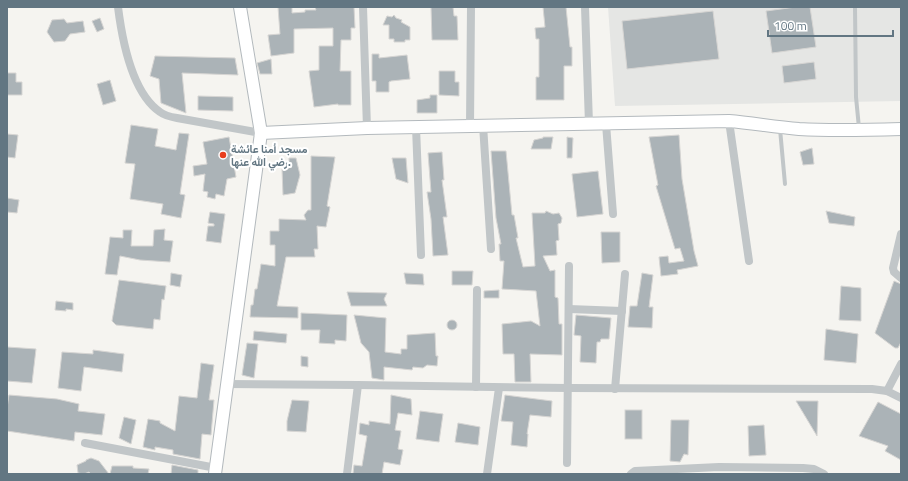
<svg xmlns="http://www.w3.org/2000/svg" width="908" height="481" font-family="'Titillium Web',Vazirmatn,sans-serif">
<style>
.built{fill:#e5e6e4}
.building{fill:#abb3b7;stroke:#d6d5d3}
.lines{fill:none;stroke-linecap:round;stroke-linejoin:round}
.secondary-casing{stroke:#b3b9bd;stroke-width:14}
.lane{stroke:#c1c6c8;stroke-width:4}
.street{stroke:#c1c6c8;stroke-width:8}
.secondary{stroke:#fff;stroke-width:12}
.poi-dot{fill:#e83d1d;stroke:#fff;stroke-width:1.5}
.labels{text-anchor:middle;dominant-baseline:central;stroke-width:4;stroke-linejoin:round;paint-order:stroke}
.poi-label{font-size:11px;font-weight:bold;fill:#627682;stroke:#fff;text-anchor:start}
</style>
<rect width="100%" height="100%" fill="#f5f4f0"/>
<polygon class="built" points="608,7 901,7 901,101 615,106"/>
<g class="building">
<polygon points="278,7 292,7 292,13 305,12 305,10 316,10 315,7 354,7 355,28 351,28 351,40 341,40 340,71 351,71 351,105 338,105 338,104 314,107 309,71 319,70 319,46 333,46 333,28 294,29 294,53 271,56 268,35 280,34"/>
<polygon points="431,7 453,7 454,16 457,16 458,40 432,40"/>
<polygon points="543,7 566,7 570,47 572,47 572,66 564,66 564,100 536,100 536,77 539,77 539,39 536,39 535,28 545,27"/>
<polygon points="796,7 810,7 816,47 772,53 766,11"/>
<polygon points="713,11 719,59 627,69 622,21"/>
<polygon points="394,15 396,18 402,20 401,22 410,27 410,40 405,40 405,42 394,42 394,39 389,39 389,25 383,25 387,16 392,17"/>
<polygon points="100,18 104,29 97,32 92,21"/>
<polygon points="64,19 67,23 83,21 85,32 70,34 65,41 54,42 47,32 52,20"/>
<polygon points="372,54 379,54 379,58 407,55 410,79 391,81 389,82 389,92 376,92 376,81 372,81"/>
<polygon points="155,56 235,58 238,75 182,73 186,113 161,103 159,79 150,76"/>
<polygon points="271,59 272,74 260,74 257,63"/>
<polygon points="814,62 816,79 784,83 782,66"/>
<polygon points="439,71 455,71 455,82 459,82 459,96 439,95"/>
<polygon points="7,73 16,73 16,82 22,82 22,95 7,95"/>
<polygon points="110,80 116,101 103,105 97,84"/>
<polygon points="430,95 437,95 437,113 417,113 417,100 430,98"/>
<polygon points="198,96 233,97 233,111 198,110"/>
<polygon points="131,125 158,129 155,146 176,150 179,133 189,134 180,194 185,195 181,218 161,214 163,204 130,199 135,164 125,163"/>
<polygon points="7,134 18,135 15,158 7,157"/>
<polygon points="679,135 682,179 694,251 698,266 677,270 678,274 661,276 659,257 668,256 669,263 684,261 680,248 675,249 656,186 658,185 649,137"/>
<polygon points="229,137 236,177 227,179 224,196 216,194 215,199 207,197 208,192 203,191 205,174 194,176 193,166 207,164 203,142"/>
<polygon points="543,137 553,137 551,149 531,149 534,140 543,138"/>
<polygon points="567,137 573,138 572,158 567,158"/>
<polygon points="812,148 814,164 803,165 800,152"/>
<polygon points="491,151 506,151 512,215 514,215 518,238 516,238 523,267 535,266 532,213 545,213 546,211 553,214 559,213 562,218 561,223 558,224 559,240 556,241 557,255 543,256 550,271 555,270 555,297 558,298 559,324 562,324 562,355 530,354 531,382 515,382 514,354 503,354 502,324 531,321 540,326 536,291 502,289 504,261 500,261 499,244 501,244 496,218"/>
<polygon points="442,152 444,180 442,180 447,217 443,217 448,255 433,256 431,219 427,192 431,192 428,153"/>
<polygon points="311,156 335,157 327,206 330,207 326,227 317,226 318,249 314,249 315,257 286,257 277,306 298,307 298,318 250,317 251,305 253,305 255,289 257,289 261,264 275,266 275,245 270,245 270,231 279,231 279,219 306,220 304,215 308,210 311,210"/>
<polygon points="289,158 296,158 300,175 295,193 283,195 282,169 289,166"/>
<polygon points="392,158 406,158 408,183 396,179"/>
<polygon points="598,171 603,214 577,217 572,174"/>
<polygon points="7,198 19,200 17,213 7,212"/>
<polygon points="826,211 855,217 854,226 829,223"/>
<polygon points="210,212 225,214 221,243 206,241 208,226 214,226 214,224 208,223"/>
<polygon points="165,229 164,240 173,241 170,262 140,260 120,256 117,275 105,274 110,237 123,238 123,230 132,230 131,246 153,246 154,230"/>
<polygon points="601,232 620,232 620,262 602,263"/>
<polygon points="452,271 473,271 472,285 452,285"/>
<polygon points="171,273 182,275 180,287 170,285"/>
<polygon points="404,273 423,274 424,285 406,284"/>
<polygon points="642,273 653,275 649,307 653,307 652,328 628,327 630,306 637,306"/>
<polygon points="119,280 166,286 164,300 162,299 160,320 154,319 153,329 116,325 112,321"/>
<polygon points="894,281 901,284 901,342 898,348 895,348 875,333"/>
<polygon points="841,286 861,288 861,321 839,320"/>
<polygon points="499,290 499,298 484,298 484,291"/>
<polygon points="347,292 387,293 384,299 387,306 351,306"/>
<polygon points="56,301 73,303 73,310 66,309 66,311 55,310"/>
<polygon points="301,313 347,315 346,341 335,340 335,344 319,343 320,330 301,330"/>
<polygon points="354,315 386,318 385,352 401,354 401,349 407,349 407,335 435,333 436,356 438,356 437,366 427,365 423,368 413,367 412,370 384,367 384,380 372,378 369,352 361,343"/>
<polygon points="576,315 611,318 609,339 601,339 600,342 597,342 596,363 580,362 581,336 574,335"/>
<circle cx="452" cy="325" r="5"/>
<polygon points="826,329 858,334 856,363 824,360"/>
<polygon points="254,331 287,334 286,343 253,340"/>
<polygon points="247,343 258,344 254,378 242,375"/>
<polygon points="7,347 36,349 32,383 7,381"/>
<polygon points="93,350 124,354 122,372 84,367 81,391 58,388 62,352 93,354"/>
<polygon points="301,356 308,357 308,367 301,366"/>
<polygon points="201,363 214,365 209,400 214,400 211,435 202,434 200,459 173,454 173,450 155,447 155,450 143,447 148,419 160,421 160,423 175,431 179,396 197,398"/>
<polygon points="9,395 57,399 79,404 78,411 105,414 102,435 75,432 74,441 7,431 7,408"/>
<polygon points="391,395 411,399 412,415 398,413 395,430 401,431 398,449 403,450 400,465 384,462 382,474 353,474 354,465 362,466 367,436 359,434 360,423 369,425 369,421 390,424"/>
<polygon points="505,395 552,401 551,417 530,415 527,434 528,434 527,447 511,445 513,422 501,421"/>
<polygon points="292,400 309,401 306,432 287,431 287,421"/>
<polygon points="796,401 818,401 817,436"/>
<polygon points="878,402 901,414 901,460 885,451 888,446 859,436"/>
<rect x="625" y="410" width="17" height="29"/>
<polygon points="420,411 443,414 439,442 416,439"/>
<polygon points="124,417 136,420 131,444 119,438"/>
<polygon points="671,420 689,420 688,455 684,454 680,462 670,461"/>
<polygon points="458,423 480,427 478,445 455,442"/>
<polygon points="764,425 766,455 749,456 748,426"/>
<polygon points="91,458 99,461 109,474 91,474 89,472 84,474 78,473 77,465 86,461 86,460"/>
<polygon points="172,465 198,470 198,474 171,474"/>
<polygon points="112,466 133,466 133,468 149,469 148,474 110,474"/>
</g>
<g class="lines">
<defs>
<g id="secondary">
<path d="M 261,133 L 367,128 L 729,121 C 752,123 775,127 799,129 C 833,131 867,130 901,129"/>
<polyline points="215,474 261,133 240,7"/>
</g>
</defs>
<use href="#secondary" class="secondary-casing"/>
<g class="lane">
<polyline points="855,7 856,97 859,128"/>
<polyline points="780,129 785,184"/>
</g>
<g class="street">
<path d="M 118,7 C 122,39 131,92 160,112 C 165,116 171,117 177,118 L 261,133"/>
<polyline points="363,7 367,128"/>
<polyline points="585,7 589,124"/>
<polyline points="729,121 749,261"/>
<polyline points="606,124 613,214"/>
<polyline points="483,125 491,249"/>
<polyline points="470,126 471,7"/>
<polyline points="416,127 421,255"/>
<polyline points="901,234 893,268 894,272 901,278"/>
<polyline points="569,309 622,311"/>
<polyline points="228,384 358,385 568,388 872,389 887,391 901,398"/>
<polyline points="476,387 477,290"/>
<polyline points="615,389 625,274"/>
<polyline points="887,391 901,364"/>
<polyline points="85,443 216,468"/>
<polyline points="567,463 569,266"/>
<polyline points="347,474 358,385"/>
<polyline points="487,474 499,388"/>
<polyline points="631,474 635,471 719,467 803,468 814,469 824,474"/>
</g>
<use href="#secondary" class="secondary"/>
</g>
<circle class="poi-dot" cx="223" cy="155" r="4"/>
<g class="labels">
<g class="poi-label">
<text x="231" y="149">مسجد أمنا عائشة<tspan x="231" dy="13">رضي الله عنها.</tspan></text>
</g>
</g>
<rect width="908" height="481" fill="none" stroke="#627682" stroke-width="16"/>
<path d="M768 30v6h125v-6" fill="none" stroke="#627682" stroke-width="2"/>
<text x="774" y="30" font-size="12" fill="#627682" stroke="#ffffff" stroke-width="3" paint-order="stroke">100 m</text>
</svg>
